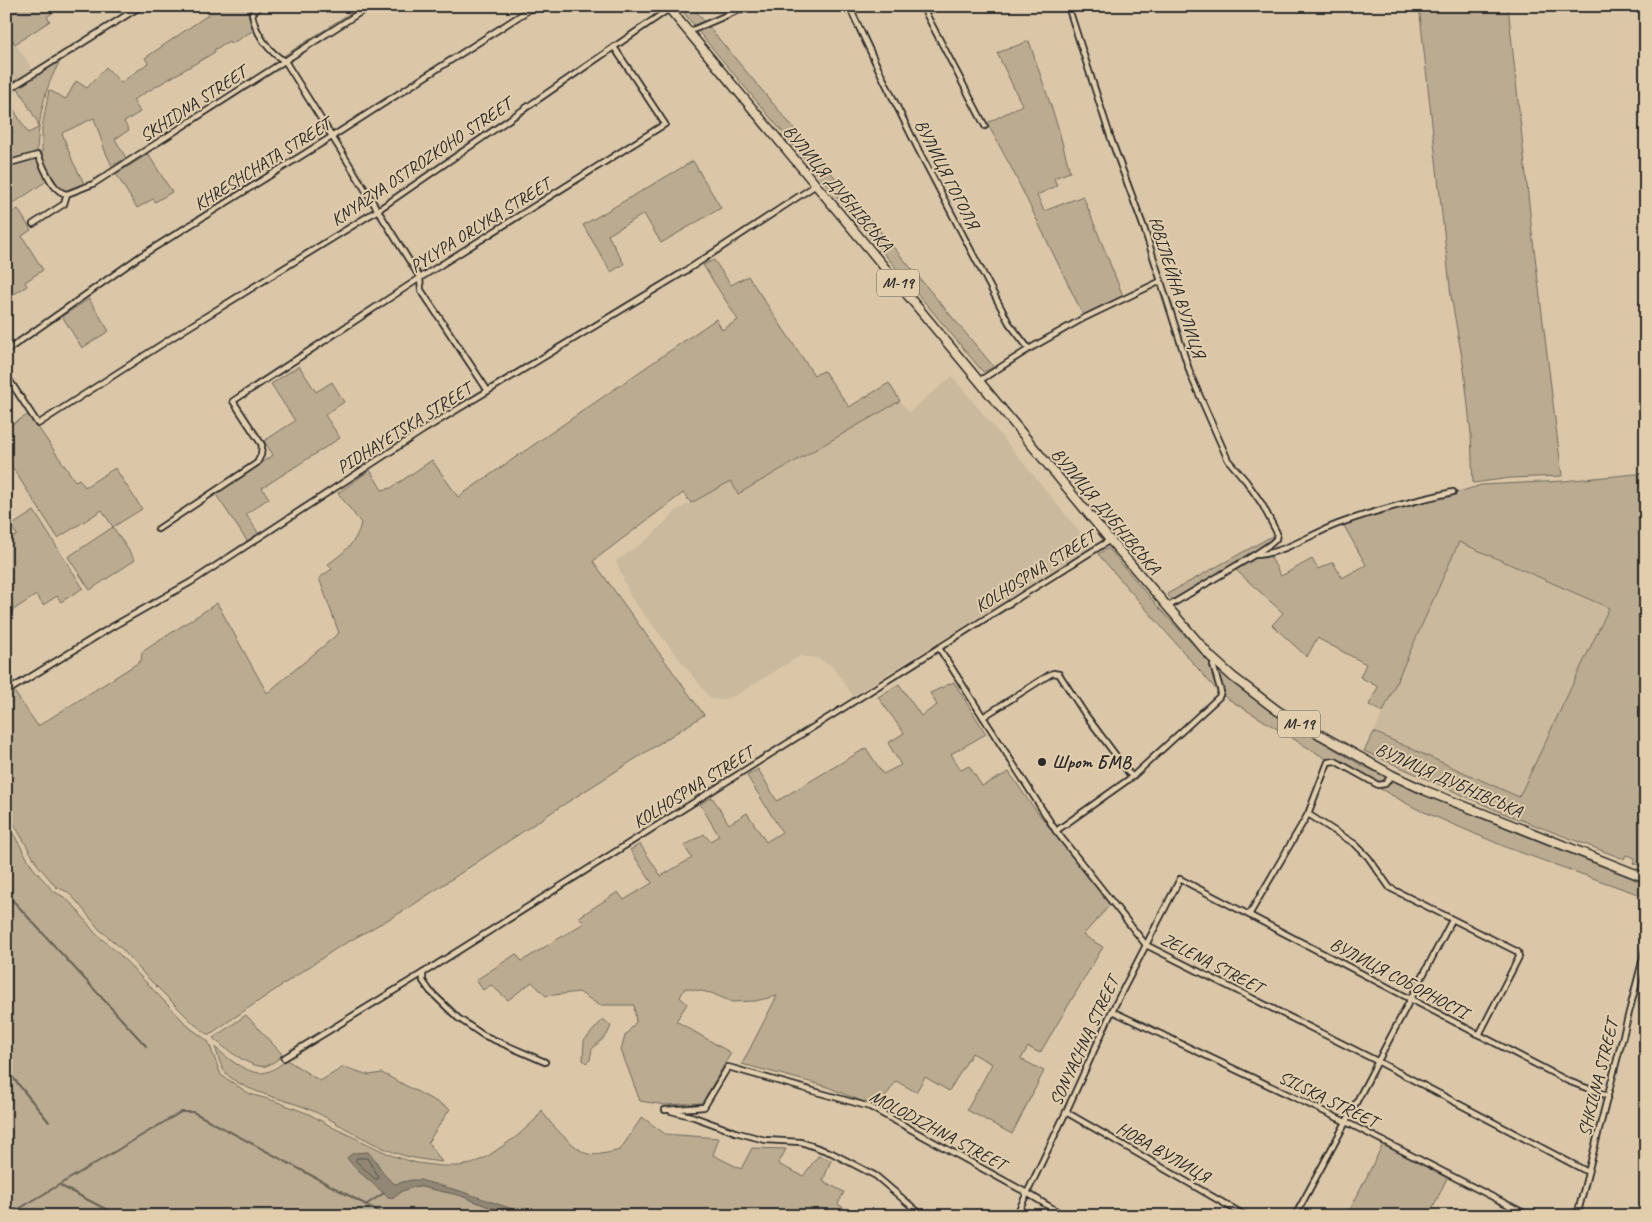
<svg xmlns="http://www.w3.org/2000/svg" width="1652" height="1222" font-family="Caveat,sans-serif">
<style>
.built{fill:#cbb99d}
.green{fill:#baab91;stroke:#726b5e}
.water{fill:#928774;stroke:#696257}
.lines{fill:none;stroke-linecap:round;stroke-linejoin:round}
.shore{stroke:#545048;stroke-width:1}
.stream{stroke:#696257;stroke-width:2}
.minor-casing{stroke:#2b2b2b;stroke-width:8}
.trunk-casing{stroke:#2b2b2b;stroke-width:11}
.minor{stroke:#e2cead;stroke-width:4.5}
.trunk{stroke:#e2cead;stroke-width:8}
.poi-dot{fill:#2b2b2b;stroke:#e2cead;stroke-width:2}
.labels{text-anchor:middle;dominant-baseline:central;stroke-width:4;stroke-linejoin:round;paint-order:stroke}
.shield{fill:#e2cead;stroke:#625c52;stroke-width:1}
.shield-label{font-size:16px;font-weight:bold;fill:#2b2b2b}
.street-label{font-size:18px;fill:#2b2b2b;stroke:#e2cead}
.poi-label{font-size:18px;font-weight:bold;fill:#2b2b2b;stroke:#e2cead;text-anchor:start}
</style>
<rect width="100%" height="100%" fill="#dbc7a8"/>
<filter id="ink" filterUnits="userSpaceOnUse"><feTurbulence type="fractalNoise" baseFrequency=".02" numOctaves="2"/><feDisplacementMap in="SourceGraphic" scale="10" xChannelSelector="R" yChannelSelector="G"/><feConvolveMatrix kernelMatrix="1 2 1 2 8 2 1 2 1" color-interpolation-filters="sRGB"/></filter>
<g filter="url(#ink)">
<g class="built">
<polygon points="6,6 22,6 6,20"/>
<polygon points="6,30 34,71 6,88"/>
<polygon points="952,376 1093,548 1038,583 1036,581 853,696 832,666 816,658 800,656 735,696 720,700 711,699 631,598 616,561 649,538 677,510 731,481 738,494 900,401 909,412"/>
<polygon points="1459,542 1609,609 1519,797 1374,732"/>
</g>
<g class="green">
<polygon points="22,6 62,6 47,17 50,21 15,44 6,30 6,20"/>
<polygon points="205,6 256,6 250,14 254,30 231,44 229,41 214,50 215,52 133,100 140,112 124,122 129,130 115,139 126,158 112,166 105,151 94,118 62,133 73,162 84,183 65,191 60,189 42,158 42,128 49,90 66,99 76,81 87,88 106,67 121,83 148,63 145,58 208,15 204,7"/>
<polygon points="361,6 364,8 331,29 330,26"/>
<polygon points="678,6 692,6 704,21 694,25"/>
<polygon points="1419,6 1508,6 1532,232 1562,476 1511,478 1473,483 1471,434 1464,369 1451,296"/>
<polygon points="708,26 994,367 983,372 698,31"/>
<polygon points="326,29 327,31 283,59 282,57"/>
<polygon points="1029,41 1058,127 1070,172 1054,178 1057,186 1037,195 1044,211 1083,196 1123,296 1083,315 1011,167 987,123 1022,105 997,53"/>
<path d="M 61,60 C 43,89 39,118 37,152 L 6,162 L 6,138 L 13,133 L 6,123 L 6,97 L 28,133 L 38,128 L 38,123 L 17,86 Z"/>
<polygon points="148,154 172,192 155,202 153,199 137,208 116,174"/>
<polygon points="34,158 38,160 48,180 14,203 6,190 6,166"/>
<polygon points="693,161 721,208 661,243 644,214 608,235 624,264 611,272 583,225"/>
<polygon points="18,209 31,230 22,236 43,270 25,282 27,286 6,299 6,216"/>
<path d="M 714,260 L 731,285 L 748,276 L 814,375 L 824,371 L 849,407 L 889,383 L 900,401 L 738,494 L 731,481 L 691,503 L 683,493 L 593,561 L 704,715 L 549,814 L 407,909 L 337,948 L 210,1034 L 207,1034 L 193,1023 L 144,974 L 122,949 L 99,929 L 79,904 L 68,892 L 56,887 L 37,864 L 10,817 L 6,813 L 6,694 L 13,690 L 38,726 L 141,661 L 142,652 L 217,603 L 267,693 L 339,633 L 319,578 L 332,569 L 328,564 C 344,553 357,542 361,523 L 338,493 L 370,470 L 382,490 L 391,488 L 432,460 L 458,497 L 716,319 L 722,330 L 738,320 L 703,265 Z"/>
<polygon points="89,299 109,331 82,348 62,316"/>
<polygon points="299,366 316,392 332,382 344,402 325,415 340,438 262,488 269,498 246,514 259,534 247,541 215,493 273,455 264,441 295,421 271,384"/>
<polygon points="29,414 75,481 79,479 85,487 115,468 142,509 113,527 135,560 90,590 68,557 113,527 102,510 58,538 12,467 6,471 6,428"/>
<polygon points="1646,473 1646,868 1633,863 1635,858 1626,855 1624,859 1500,812 1364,751 1374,732 1519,797 1609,608 1459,542 1383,712 1369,705 1378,687 1360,677 1366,664 1317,638 1307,657 1272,625 1283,613 1236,570 1256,558 1270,556 1281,576 1312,559 1318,569 1333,562 1342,578 1366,565 1343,524 1385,511 1453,494 1481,485 1563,481"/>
<polygon points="34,511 83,588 61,602 57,596 43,605 36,595 6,615 6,542 17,535 11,526"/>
<path d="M 1274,535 C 1266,550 1191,589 1172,600 L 1167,594 Z"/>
<polygon points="1108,548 1160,609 1217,670 1275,714 1361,765 1421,794 1646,884 1646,897 1508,848 1415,808 1328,760 1220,694 1098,554"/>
<polygon points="954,682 986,734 951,754 961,770 969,766 982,786 1009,772 1028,800 1110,905 1083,935 1103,947 1040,1053 1028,1047 1021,1059 1044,1071 1012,1134 967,1110 992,1064 972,1053 949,1091 925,1077 916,1092 896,1081 878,1108 825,1086 742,1064 777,996 755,1001 732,1002 711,993 685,988 680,997 687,1004 676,1021 731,1053 702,1103 665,1105 640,1101 621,1050 625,1036 636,1022 634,1005 599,1005 579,992 546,996 532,982 508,1000 491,985 483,990 476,980 516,954 522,961 584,923 579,917 618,892 624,900 652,883 630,850 640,844 661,876 692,858 684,846 704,834 710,841 719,836 700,804 712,797 729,824 747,813 766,842 782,832 747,776 758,769 777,801 866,748 883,774 901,765 888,743 904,733 878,697 899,684 921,716 937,705 930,693"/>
<path d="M 6,821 L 33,868 L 53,891 L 64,897 L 75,907 L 95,933 L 118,953 L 189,1027 L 208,1041 L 221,1075 L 250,1094 L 275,1101 L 309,1114 L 332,1127 L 393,1156 L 417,1163 L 441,1166 L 458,1166 L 472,1164 L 488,1156 L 516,1137 L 535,1120 L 542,1110 C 546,1121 577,1151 588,1154 C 597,1156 611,1152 620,1150 L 642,1117 L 665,1134 L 719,1138 L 713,1155 L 741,1169 L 752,1148 L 786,1149 L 778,1164 L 803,1176 L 818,1156 L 831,1160 L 823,1181 L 844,1192 L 838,1204 L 855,1216 L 600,1216 L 580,1214 L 577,1216 L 542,1216 L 521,1212 L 412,1180 L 395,1184 L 386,1178 L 375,1159 L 355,1168 L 388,1197 L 395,1197 L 402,1191 L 417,1186 L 459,1195 L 499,1211 L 517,1216 L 6,1216 Z"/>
<path d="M 246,1015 L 283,1055 C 278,1059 272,1064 266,1066 C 252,1070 223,1047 213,1038 Z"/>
<polygon points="603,1019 611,1026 607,1035 592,1049 590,1060 586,1063 583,1060 584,1041"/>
<path d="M 215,1047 C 227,1058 250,1077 267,1072 C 274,1070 281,1064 287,1060 L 320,1081 L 344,1067 L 369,1075 L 382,1073 L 450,1109 L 428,1142 L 442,1162 C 425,1160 409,1158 393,1152 C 364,1141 339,1123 311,1110 C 287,1099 241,1092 225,1072 C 220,1066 218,1055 215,1047 Z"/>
<polygon points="1383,1144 1447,1178 1429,1216 1347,1216"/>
</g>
<path class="water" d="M 368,1152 C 378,1163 382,1176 395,1184 L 412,1180 L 420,1180 L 460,1191 L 521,1212 L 542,1216 L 517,1216 L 499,1211 L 459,1195 L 417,1186 L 402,1191 L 394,1197 L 388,1197 L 355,1168 L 347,1158 L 353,1153 Z"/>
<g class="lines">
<polygon class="shore" points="357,1158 367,1158 378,1176 378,1179 375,1179 356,1161"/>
<g class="stream">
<polyline points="6,893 146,1046"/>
<polyline points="6,1069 49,1122"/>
<polyline points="61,1186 119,1216"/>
<polyline points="367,1204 384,1193"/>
<polyline points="7,1216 181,1112 193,1112 387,1216"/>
</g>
<defs>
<g id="minor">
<path d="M 259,6 L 252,14 C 255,32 269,53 285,61 L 420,278 L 421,290 L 488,391"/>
<polyline points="849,6 879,70 919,151 1009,323 1029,349"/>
<polyline points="922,6 985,126"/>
<polyline points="1068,6 1112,142 1144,228 1191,376 1228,460 1246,481 1262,504 1277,533 1276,539 1272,543 1254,555 1167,607"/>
<polyline points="688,32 748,6"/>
<polyline points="6,91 141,6"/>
<path d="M 6,164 L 38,155 C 44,167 52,192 67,194"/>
<polyline points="33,224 64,204 67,194 93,184 370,6"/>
<polyline points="6,351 139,257 333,136 535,6"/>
<polyline points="6,375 38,424 184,330 378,210 669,9"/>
<polyline points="979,381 1029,349 1082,319 1161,281"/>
<polyline points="158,529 257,463 261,455 262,445 233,401 420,278 665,124 614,47"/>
<path d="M 1256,555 C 1285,553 1311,534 1338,524 C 1376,510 1414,501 1453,492"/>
<polyline points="939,648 1056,831 1146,945 1377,1061 1588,1172"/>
<polyline points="6,692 110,628 191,582 425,429 687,270 816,185"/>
<polyline points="983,717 1049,675 1053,673 1059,674 1085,714 1132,777"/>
<polyline points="1308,814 1355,844 1368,857 1390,888 1518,952 1519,957 1479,1035"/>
<polyline points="1056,831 1132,777 1219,697 1221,692 1213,665 1216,661"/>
<polyline points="1249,915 1308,814 1328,762 1335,761 1378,785 1385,784 1392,775"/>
<polyline points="1112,1011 1346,1122 1530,1216"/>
<polyline points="284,1058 423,973"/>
<polyline points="545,1062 483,1035 458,1018 430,991 423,981 423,973 1110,540"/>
<polyline points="665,1110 704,1107 728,1067 870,1107 1027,1193 1065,1216"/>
<polyline points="671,1111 694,1117 735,1132 765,1140 801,1142 832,1153 876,1176 923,1216"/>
<polyline points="1066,1112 1246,1216"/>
<polyline points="1016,1216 1066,1112 1112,1011 1180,879 1568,1081 1608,1096"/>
<polyline points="1295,1216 1346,1122 1452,920"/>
<polyline points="1577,1216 1646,946"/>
</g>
<polyline id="trunk" points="667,6 969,369 1110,540 1211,657 1233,677 1278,711 1392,775 1424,790 1646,878"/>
</defs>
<use href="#minor" class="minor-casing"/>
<use href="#trunk" class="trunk-casing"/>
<use href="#minor" class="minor"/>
<use href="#trunk" class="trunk"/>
</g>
</g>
<circle class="poi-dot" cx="1042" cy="762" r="5"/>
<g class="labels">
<g class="shield">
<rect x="877" y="269.5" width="42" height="27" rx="4"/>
<rect x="1278" y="710.5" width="42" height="27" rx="4"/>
</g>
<g class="shield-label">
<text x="898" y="283">М-19</text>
<text x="1299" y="724">М-19</text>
</g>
<g class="street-label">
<text transform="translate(193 104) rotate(-33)">SKHIDNA STREET</text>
<text transform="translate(421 162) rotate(-34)">KNYAZYA OSTROZKOHO STREET</text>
<text transform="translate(262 164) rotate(-32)">KHRESHCHATA STREET</text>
<text transform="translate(947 174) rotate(63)">ВУЛИЦЯ ГОГОЛЯ</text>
<text transform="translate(838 188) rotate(50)">ВУЛИЦЯ ДУБНІВСЬКА</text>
<text transform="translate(480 225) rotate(-32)">PYLYPA ORLYKA STREET</text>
<text transform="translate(1177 287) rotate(72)">ЮВІЛЕЙНА ВУЛИЦЯ</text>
<text transform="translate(404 428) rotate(-32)">PIDHAYETSKA STREET</text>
<text transform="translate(1106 511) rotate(50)">ВУЛИЦЯ ДУБНІВСЬКА</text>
<text transform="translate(1035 571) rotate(-32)">KOLHOSPNA STREET</text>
<text transform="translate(1449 780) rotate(24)">ВУЛИЦЯ ДУБНІВСЬКА</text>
<text transform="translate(693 787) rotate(-32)">KOLHOSPNA STREET</text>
<text transform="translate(1212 963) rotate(27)">ZELENA STREET</text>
<text transform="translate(1399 978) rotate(28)">ВУЛИЦЯ СОБОРНОСТІ</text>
<text transform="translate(1084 1041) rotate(-65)">SONYACHNA STREET</text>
<text transform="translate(1598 1078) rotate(-76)">SHKILNA STREET</text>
<text transform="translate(1328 1099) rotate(26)">SILSKA STREET</text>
<text transform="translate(938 1130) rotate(28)">MOLODIZHNA STREET</text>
<text transform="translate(1163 1152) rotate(30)">НОВА ВУЛИЦЯ</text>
</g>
<g class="poi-label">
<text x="1052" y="762">Шрот БМВ</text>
</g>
</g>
<rect width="1652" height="1222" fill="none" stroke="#e2cead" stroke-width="25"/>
<rect x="12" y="12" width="1627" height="1197" fill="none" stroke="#2b2b2b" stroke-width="2" filter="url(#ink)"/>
</svg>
